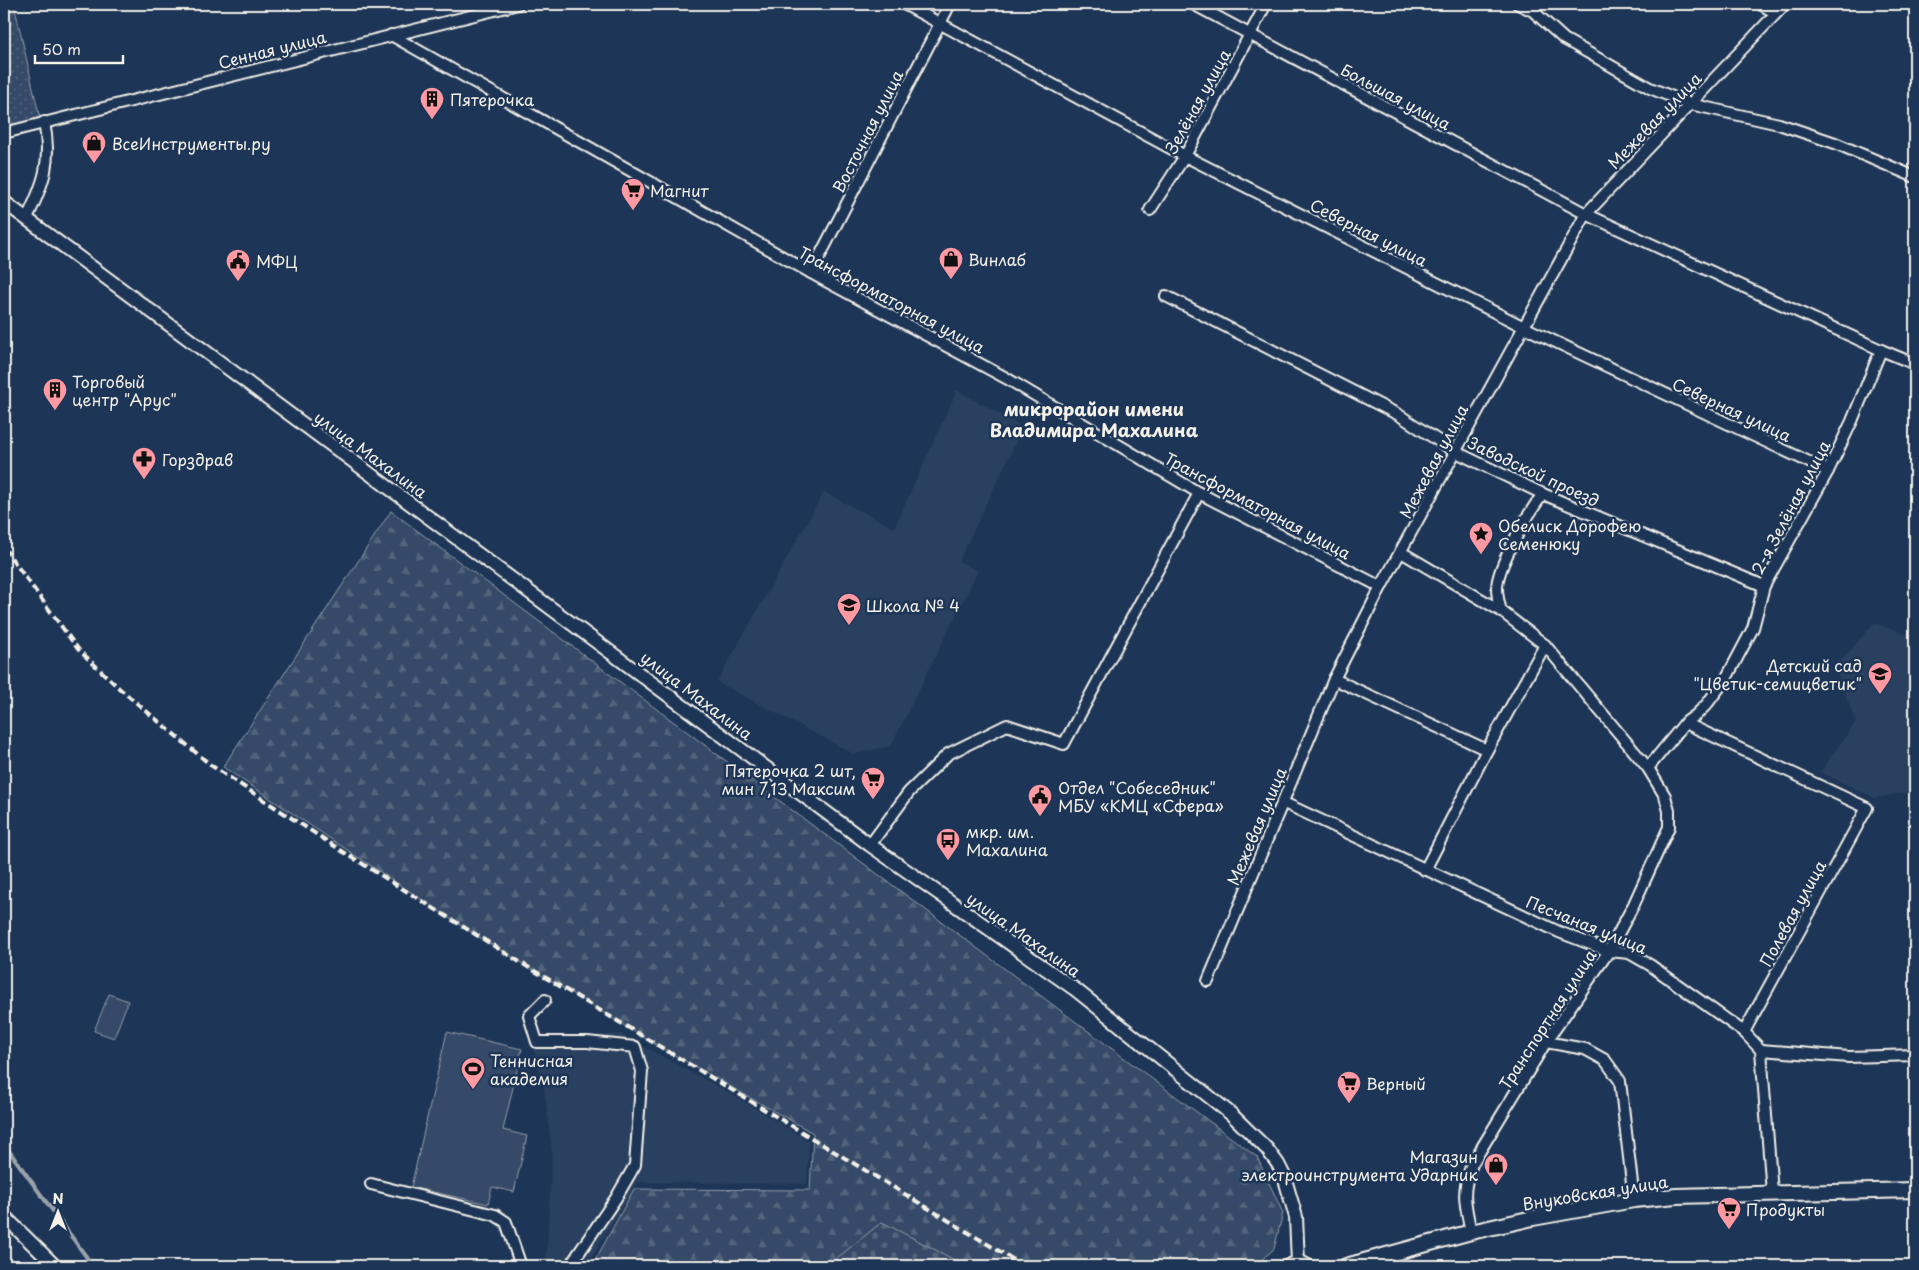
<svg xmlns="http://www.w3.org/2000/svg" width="1919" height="1270" font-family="'Playpen Sans',sans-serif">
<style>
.built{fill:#2a4060}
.grass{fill:url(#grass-dots);stroke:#949ea8}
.forest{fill:url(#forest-firs);stroke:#949ea8}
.cemetery{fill:url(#cemetery-stones);stroke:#949ea8}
.park{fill:#354a67;stroke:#949ea8}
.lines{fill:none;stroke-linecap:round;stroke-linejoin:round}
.stream{stroke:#9aa2ab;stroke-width:4}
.minor-casing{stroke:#f4f1e8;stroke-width:14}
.tertiary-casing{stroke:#f4f1e8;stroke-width:16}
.secondary-casing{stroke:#f4f1e8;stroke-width:18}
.minor{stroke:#1d3557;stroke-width:10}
.tertiary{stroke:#1d3557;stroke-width:12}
.secondary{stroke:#1d3557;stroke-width:14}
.rail{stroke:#f4f1e8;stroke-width:4;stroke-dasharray:8 4;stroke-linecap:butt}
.labels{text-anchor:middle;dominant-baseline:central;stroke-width:5;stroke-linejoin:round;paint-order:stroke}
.street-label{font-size:16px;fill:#f4f1e8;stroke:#1d3557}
.poi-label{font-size:16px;fill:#f4f1e8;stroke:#1d3557;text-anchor:start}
.neighbourhood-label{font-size:18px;font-weight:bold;fill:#f4f1e8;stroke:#1d3557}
</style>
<defs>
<pattern id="grass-dots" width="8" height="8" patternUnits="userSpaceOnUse" patternTransform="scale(1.25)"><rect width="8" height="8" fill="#354a67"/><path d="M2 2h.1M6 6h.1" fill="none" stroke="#53657d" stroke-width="1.8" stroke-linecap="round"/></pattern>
<pattern id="forest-firs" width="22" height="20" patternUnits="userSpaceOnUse" patternTransform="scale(1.25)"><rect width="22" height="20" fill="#354a67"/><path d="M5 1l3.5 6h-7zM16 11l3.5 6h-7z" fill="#53657d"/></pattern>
<pattern id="cemetery-stones" width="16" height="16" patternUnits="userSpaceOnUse" patternTransform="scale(1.25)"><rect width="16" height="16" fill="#354a67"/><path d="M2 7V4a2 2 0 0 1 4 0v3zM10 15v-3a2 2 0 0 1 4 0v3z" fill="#53657d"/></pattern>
</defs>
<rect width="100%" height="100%" fill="#1d3557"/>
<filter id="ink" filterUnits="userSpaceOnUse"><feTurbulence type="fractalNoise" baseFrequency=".02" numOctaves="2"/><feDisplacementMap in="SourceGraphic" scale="10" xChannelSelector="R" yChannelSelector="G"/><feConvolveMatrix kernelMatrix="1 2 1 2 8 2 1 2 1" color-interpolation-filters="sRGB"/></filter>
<g filter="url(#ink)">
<g class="built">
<polygon points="957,390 1023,427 959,561 978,571 891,746 854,754 717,682 824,492 894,528"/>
<polygon points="1874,623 1915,637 1915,791 1875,798 1820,772 1856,722 1835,668"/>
<polygon points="621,1034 726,1091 809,1141 807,1184 638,1182 586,1266 546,1266 552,1153 544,1086 530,1039"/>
</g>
<polygon class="grass" points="4,4 14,4 41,123 4,128"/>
<polygon class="forest" points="391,511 1257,1157 1283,1213 1274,1249 1254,1266 592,1266 634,1189 810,1190 813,1133 653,1043 461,926 223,767"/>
<polygon class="cemetery" points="882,1222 966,1266 827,1266"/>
<g class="park">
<polygon points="109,994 128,1001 114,1038 94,1031"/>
<polygon points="447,1032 522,1049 503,1130 527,1136 514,1192 492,1187 488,1204 411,1187"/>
</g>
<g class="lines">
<polyline class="stream" points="4,1144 93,1266"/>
<defs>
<g id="minor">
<polyline points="904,4 1185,156 1524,327 1828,471"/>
<polyline points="1193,4 1586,214 1881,350 1915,364"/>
<polyline points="1518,4 1533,11 1564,39 1650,88 1690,104 1779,124 1835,143 1915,177"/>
<polyline points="1760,4 1776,13"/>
<polyline points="391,35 820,278 1006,378 1199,493 1381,587"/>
<polyline points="4,133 518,4"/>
<polyline points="1150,210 1185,156 1266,4"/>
<path d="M 27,218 C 44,183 52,162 44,122"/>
<polyline points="811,273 950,4"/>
<polyline points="1166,296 1399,415 1454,451 1543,494 1764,586"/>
<path d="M 1401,552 L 1501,611 L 1545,645 L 1648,768 L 1665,796 L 1669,811 L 1669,827 L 1634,904 L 1609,951 L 1546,1042 L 1472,1164 C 1461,1193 1465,1203 1471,1232"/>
<path d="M 1501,611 C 1499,604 1497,595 1497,588 C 1497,566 1529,512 1543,494"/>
<polyline points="1334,679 1487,750"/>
<polyline points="1685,723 1867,808 1744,1032"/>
<polyline points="1648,768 1685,723 1696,715 1707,704 1727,677 1753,628 1764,586 1828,471 1852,421 1881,350"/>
<polyline points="1282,802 1559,932 1609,951 1629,953 1650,965 1744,1032 1761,1050 1772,1193"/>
<polyline points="870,845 909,792 948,754 1007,725 1064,744 1199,493"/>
<polyline points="1425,870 1487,750 1545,645"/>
<polyline points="1208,981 1334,679 1381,587 1586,214 1785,4"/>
<polyline points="545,1000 529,1016 537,1042 587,1042 635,1047 642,1071 635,1165 616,1198 570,1266"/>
<polyline points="1546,1042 1585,1049 1605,1060 1620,1081 1634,1200"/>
<polyline points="1761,1050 1849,1057 1915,1055"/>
<polyline points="371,1184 495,1215 506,1222 521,1266"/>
</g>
<g id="tertiary">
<polyline points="4,202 870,845 1076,990 1231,1114 1267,1149 1278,1164 1284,1176 1296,1217 1298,1263"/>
<polyline points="4,1216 55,1266"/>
</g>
<g id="secondary">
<polyline points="1290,1266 1300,1263 1306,1266"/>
<polyline points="1346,1266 1471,1232 1533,1218 1634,1200 1676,1196 1915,1190"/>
</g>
</defs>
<use href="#minor" class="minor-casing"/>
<use href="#tertiary" class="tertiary-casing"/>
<use href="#secondary" class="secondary-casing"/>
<use href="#minor" class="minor"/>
<use href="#tertiary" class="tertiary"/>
<use href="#secondary" class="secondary"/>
<polyline class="rail" points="4,548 78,649 120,689 212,766 342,851 523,964 1024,1266"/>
</g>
</g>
<defs>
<symbol id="building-pin" viewBox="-11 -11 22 30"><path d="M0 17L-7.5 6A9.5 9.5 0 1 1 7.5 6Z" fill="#ff9aa2" stroke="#1d3557"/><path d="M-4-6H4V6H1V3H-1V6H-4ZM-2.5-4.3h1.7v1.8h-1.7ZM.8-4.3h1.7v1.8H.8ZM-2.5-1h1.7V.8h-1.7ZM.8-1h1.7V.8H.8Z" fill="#111"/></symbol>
<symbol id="shop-pin" viewBox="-11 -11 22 30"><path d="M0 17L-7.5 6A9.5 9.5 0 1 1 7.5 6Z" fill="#ff9aa2" stroke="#1d3557"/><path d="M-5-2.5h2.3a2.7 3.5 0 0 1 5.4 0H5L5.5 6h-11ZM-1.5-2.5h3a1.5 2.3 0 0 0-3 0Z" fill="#111"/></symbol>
<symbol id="supermarket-pin" viewBox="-11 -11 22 30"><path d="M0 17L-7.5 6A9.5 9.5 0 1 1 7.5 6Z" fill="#ff9aa2" stroke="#1d3557"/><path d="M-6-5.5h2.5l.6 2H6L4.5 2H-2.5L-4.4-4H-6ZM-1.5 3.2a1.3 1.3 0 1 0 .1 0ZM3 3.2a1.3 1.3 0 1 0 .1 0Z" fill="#111"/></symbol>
<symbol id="civic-pin" viewBox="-11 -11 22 30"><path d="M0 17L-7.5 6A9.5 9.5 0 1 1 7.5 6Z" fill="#ff9aa2" stroke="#1d3557"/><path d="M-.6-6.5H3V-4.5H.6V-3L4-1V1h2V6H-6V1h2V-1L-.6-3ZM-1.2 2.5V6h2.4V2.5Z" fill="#111"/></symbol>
<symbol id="pharmacy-pin" viewBox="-11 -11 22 30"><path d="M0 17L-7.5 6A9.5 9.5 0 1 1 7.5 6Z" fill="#ff9aa2" stroke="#1d3557"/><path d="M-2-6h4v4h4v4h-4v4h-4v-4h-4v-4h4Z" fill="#111"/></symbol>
<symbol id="sight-pin" viewBox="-11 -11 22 30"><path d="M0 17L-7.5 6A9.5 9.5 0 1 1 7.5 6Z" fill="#ff9aa2" stroke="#1d3557"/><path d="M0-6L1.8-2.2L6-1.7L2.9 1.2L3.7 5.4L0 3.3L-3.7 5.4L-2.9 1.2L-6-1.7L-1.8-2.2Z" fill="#111"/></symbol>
<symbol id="school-pin" viewBox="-11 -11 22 30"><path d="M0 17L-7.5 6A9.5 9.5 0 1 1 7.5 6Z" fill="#ff9aa2" stroke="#1d3557"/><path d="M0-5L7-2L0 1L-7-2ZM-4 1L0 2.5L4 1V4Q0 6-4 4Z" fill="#111"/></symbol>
<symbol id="bus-pin" viewBox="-11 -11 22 30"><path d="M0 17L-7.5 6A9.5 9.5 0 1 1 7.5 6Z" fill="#ff9aa2" stroke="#1d3557"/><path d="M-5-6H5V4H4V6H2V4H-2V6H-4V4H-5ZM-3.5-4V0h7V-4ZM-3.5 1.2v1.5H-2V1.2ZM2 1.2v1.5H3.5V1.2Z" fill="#111"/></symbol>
<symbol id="stadium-pin" viewBox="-11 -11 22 30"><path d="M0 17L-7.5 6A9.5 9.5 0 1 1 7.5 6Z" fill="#ff9aa2" stroke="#1d3557"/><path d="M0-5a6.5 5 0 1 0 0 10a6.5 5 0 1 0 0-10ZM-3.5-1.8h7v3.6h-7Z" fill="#111"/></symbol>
</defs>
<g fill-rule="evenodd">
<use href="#building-pin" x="418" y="85" width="28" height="38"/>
<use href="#shop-pin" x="80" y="129" width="28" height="38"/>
<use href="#supermarket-pin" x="619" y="176" width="28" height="38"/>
<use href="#shop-pin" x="937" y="245" width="28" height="38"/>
<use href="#civic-pin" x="224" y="247" width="28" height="38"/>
<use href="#building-pin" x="41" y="376" width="28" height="38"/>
<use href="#pharmacy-pin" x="130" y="445" width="28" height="38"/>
<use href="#sight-pin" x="1467" y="520" width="28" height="38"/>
<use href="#school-pin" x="835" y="591" width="28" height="38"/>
<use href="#school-pin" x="1866" y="660" width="28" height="38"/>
<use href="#supermarket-pin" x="859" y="765" width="28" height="38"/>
<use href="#civic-pin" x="1026" y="782" width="28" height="38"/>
<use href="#bus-pin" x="934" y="826" width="28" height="38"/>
<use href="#stadium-pin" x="459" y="1055" width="28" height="38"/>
<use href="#supermarket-pin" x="1335" y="1069" width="28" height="38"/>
<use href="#shop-pin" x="1482" y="1151" width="28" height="38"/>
<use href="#supermarket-pin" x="1715" y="1195" width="28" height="38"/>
</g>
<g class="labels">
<g class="street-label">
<text transform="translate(272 49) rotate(-14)">Сенная улица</text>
<text transform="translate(1396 96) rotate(28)">Большая улица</text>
<text transform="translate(1197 101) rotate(-61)">Зелёная улица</text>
<text transform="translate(1654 120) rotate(-46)">Межевая улица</text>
<text transform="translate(867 131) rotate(-63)">Восточная улица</text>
<text transform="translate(1369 232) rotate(27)">Северная улица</text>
<text transform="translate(892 299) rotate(28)">Трансформаторная улица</text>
<text transform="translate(1732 409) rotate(25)">Северная улица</text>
<text transform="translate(371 454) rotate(36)">улица Махалина</text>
<text transform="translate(1433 461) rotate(-62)">Межевая улица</text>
<text transform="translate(1534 471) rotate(25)">Заводской проезд</text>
<text transform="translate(1258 505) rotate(28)">Трансформаторная улица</text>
<text transform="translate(1790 507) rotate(-62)">2-я Зелёная улица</text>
<text transform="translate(697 695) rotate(37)">улица Махалина</text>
<text transform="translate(1256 826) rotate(-67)">Межевая улица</text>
<text transform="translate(1792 913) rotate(-61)">Полевая улица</text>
<text transform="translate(1587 924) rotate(22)">Песчаная улица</text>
<text transform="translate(1024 934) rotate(35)">улица Махалина</text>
<text transform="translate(1547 1019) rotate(-57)">Транспортная улица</text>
<text transform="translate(1595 1192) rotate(-9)">Внуковская улица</text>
</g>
<g class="poi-label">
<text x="450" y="99">Пятерочка</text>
<text x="112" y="143">ВсеИнструменты.ру</text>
<text x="650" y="190">Магнит</text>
<text x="968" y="259">Винлаб</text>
<text x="256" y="261">МФЦ</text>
<text x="72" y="381">Торговый<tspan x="72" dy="18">центр "Арус"</tspan></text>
<text x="162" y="459">Горздрав</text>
<text x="1498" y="525">Обелиск Дорофею<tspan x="1498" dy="18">Семенюку</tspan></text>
<text x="866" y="605">Школа № 4</text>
<text x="1862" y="665" text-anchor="end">Детский сад<tspan x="1862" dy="18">"Цветик-семицветик"</tspan></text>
<text x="856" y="770" text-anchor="end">Пятерочка 2 шт,<tspan x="856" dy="18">мин 7,13 Максим</tspan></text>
<text x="1058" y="787">Отдел "Собеседник"<tspan x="1058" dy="18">МБУ «КМЦ «Сфера»</tspan></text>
<text x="966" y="831">мкр. им.<tspan x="966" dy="18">Махалина</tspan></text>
<text x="490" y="1060">Теннисная<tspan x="490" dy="18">академия</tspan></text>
<text x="1366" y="1083">Верный</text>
<text x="1478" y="1156" text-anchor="end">Магазин<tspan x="1478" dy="18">электроинструмента Ударник</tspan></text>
<text x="1746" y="1209">Продукты</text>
</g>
<g class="neighbourhood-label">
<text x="1094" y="408">микрорайон имени<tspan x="1094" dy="21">Владимира Махалина</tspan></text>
</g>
</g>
<rect width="1919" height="1270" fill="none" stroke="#1d3557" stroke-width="20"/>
<rect x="10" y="10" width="1899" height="1250" fill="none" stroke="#f4f1e8" stroke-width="2" filter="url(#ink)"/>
<g transform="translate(58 1212)" stroke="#1d3557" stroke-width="4" paint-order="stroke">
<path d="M0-4L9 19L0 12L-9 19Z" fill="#f4f1e8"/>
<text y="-8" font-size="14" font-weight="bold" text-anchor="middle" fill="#f4f1e8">N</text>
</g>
<path d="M35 55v8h88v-8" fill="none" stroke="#f4f1e8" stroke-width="2.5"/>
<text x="42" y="55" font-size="15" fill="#f4f1e8" stroke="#1d3557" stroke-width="4" paint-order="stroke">50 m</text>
</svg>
